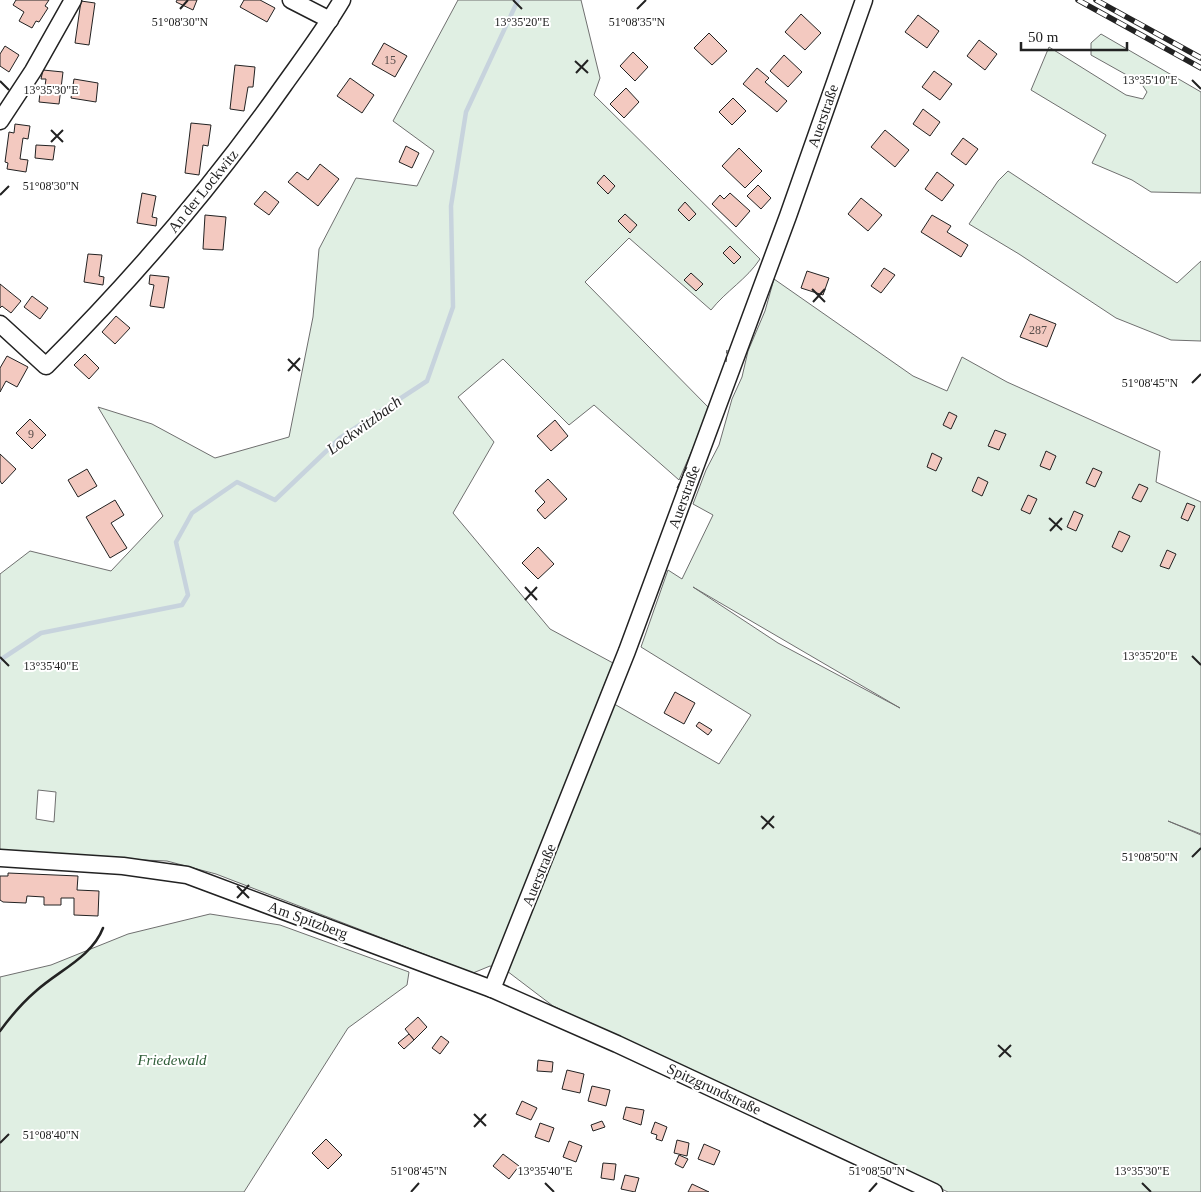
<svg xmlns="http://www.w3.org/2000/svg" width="1201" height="1192" font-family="'Times New Roman',serif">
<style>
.green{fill:#e0efe3;stroke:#6f6f6f;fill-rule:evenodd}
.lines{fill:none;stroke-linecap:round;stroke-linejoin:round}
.stream{stroke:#c7d3dd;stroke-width:4.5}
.building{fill:#f3c9c0;stroke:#222}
.minor-casing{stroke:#222;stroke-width:19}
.minor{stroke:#fff;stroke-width:16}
.rail-casing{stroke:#222;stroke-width:5.5}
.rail{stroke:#fff;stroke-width:4;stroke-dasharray:11;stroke-linecap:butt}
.fence{stroke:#222;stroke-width:1;stroke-dasharray:6 2.5;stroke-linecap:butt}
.wall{stroke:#222;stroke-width:2.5}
.ticks{fill:none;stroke:#222;stroke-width:2}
.labels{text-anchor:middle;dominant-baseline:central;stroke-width:4;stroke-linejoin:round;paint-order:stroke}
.number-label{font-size:12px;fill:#564c4a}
.street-label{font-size:15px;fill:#222;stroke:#fff}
.park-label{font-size:15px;font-style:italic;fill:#2f5e38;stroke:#fff}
.water-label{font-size:16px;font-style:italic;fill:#222;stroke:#fff}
.ticks-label{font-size:12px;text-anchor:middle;fill:#222;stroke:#fff;stroke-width:4;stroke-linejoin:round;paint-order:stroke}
</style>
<rect width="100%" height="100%" fill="#fff"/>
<g class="green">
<path d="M 458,0 L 581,0 L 600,78 L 594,95 L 760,259 C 747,279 726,291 711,310 L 629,238 L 585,282 L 710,409 L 679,480 L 594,405 L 569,425 L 503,359 L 458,397 L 494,442 L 453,513 L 550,629 L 613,663 L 599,698 L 616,705 L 719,764 L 751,715 L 641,647 L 668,570 L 682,579 L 713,515 L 693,504 L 706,470 L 719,445 L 732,399 L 742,377 L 748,351 L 765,311 L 774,279 L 913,376 L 947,391 L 962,357 L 1007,382 L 1160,451 L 1156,482 L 1201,502 L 1201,834 L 1168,821 L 1201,835 L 1201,1192 L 948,1192 L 553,1006 L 507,971 L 490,966 L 473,973 L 216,874 L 167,861 L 0,854 L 0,574 L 30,551 L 111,571 L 163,516 L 98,407 L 152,424 L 215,458 L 289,437 L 313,317 L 319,249 L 356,178 L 417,186 L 434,151 L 393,121 ZM 693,587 L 900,708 L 778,643 ZM 38,790 L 56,792 L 54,822 L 36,819 Z"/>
<polygon points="1101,34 1201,92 1201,193 1151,192 1132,180 1092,163 1106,135 1031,90 1049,47 1126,95 1143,99 1147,92 1141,83 1091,55 1091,43"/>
<polygon points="1008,171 1177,283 1201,261 1201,341 1171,340 1116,318 1019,254 969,224 998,181"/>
<polygon points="210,914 280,925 409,972 407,985 348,1028 244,1192 0,1192 0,977 51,965 128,934"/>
</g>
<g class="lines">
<polyline class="stream" points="0,660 41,633 182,605 188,595 176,542 192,513 237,482 275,500 340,438 427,381 453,307 451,206 466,112 518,0"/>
</g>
<g class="building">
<polygon points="16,0 49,0 45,6 48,8 39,22 36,21 32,28 19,21 24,12 13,5"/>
<polygon points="177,0 197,0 193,10 176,2"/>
<polygon points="244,0 260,0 275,8 267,22 240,7"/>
<polygon points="81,1 95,3 89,45 75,43"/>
<polygon points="801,14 821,33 805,50 785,32"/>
<polygon points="918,15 939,31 927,48 905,32"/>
<polygon points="709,33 727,51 712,65 694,48"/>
<polygon points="979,40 997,54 985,70 967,56"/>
<polygon points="384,43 407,56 395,77 372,64"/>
<polygon points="5,46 19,55 9,72 0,66 0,54"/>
<polygon points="633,52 648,67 635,81 620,66"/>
<polygon points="784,55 802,72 788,87 770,71"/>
<polygon points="235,65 255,67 253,87 248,87 244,111 230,109"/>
<polygon points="757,68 769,78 765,82 787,101 777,112 743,84"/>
<polygon points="43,70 63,72 59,104 39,102 40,93 44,93 46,79 41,79"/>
<polygon points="934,71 952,84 940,100 922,87"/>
<polygon points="350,78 374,95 362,113 337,96"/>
<polygon points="74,79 98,83 96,102 71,98"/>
<polygon points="626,88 639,102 624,118 610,104"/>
<polygon points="733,98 746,111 732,125 719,112"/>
<polygon points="923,109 940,122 930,136 913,124"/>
<polygon points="191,123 211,125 208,146 203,145 199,175 185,173"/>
<polygon points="15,124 30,126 28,139 23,138 20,159 28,160 26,172 7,169 8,163 5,162 9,132 14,133"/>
<polygon points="885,130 909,150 895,167 871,147"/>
<polygon points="963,138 978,149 966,165 951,154"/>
<polygon points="36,145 55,146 53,160 35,158"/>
<polygon points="406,146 419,153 412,168 399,162"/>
<polygon points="739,148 762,171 745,188 722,166"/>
<polygon points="320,164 339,179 318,206 288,182 297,172 308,180"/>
<polygon points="937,172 954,185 942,201 925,189"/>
<polygon points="604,175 615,186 608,194 597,183"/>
<polygon points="758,185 771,198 761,209 747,196"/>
<polygon points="265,191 279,202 269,215 254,204"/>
<polygon points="142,193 156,196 152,217 157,218 156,226 137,223"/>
<polygon points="730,193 750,211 736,227 712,204 720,195 724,199"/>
<polygon points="861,198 882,215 868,231 848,214"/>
<polygon points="685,202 696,214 689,221 678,210"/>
<polygon points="625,214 637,225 630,233 618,221"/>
<polygon points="205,215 226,217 223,250 203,249"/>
<polygon points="932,215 951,226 947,232 968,245 961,257 921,232"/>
<polygon points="730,246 741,257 734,264 723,253"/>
<polygon points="88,254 102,255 99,276 104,277 103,285 84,282"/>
<polygon points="884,268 895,275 881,293 871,286"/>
<polygon points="807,271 829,278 823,295 801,288"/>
<polygon points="691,273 703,284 696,291 684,280"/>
<polygon points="150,275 169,277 164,308 150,306 154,285 149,284"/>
<polygon points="0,284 21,301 11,313 2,306 0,308"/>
<polygon points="32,296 48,308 40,319 24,307"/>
<polygon points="1030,314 1056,324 1047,347 1020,337"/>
<polygon points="116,316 130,328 115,344 102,332"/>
<polygon points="85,354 99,368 89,379 74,365"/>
<polygon points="7,356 28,367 17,387 6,381 0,392 0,368"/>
<polygon points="949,412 957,416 951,429 943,425"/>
<polygon points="30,419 46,435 32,449 16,433"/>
<polygon points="555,420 568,436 551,451 537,436"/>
<polygon points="995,430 1006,434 999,450 988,446"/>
<polygon points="1046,451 1056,456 1050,470 1040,466"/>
<polygon points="932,453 942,458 936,471 927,467"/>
<polygon points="0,454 16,469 2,484 0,481"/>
<polygon points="1093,468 1102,472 1095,487 1086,483"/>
<polygon points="87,469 97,486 78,497 68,480"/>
<polygon points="978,477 988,482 982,496 972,491"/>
<polygon points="548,479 567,499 545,519 537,510 545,502 535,491"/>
<polygon points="1139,484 1148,488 1141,502 1132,498"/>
<polygon points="1028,495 1037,499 1030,514 1021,510"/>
<polygon points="115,500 124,515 111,523 127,548 110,558 86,517"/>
<polygon points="1187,503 1195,506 1188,521 1181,518"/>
<polygon points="1074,511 1083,515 1076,531 1067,527"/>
<polygon points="1119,531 1130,536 1122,552 1112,547"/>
<polygon points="538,547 554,564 538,579 522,563"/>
<polygon points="1167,550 1176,554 1169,569 1160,566"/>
<polygon points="675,692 695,703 684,724 664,713"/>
<polygon points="699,722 712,730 708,735 696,726"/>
<polygon points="8,873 78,876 77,890 99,891 98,916 74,915 74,898 61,898 61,905 44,905 44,897 27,896 26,903 3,902 0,900 0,876 8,876"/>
<polygon points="418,1017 427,1027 414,1040 405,1029"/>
<polygon points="409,1034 414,1040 404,1049 398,1043"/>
<polygon points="441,1036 449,1042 440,1054 432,1048"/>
<polygon points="538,1060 553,1062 552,1072 537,1071"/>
<polygon points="567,1070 584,1074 580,1093 562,1089"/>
<polygon points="592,1086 610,1090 606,1106 588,1101"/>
<polygon points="522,1101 537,1108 531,1120 516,1114"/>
<polygon points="626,1107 644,1110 641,1125 623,1119"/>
<polygon points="602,1121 605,1127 593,1131 591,1125"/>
<polygon points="655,1122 667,1127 662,1141 656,1139 657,1135 651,1133"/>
<polygon points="540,1123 554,1128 549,1142 535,1137"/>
<polygon points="326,1139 342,1155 328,1169 312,1153"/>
<polygon points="677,1140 689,1143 687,1156 674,1153"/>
<polygon points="569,1141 582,1146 576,1162 563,1157"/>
<polygon points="704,1144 720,1151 714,1165 698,1159"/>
<polygon points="503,1154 519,1166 509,1179 493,1166"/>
<polygon points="679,1155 688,1159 683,1168 675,1164"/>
<polygon points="603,1163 616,1164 614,1180 601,1178"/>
<polygon points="625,1175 639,1178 635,1192 621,1189"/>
<polygon points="692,1184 709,1192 688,1192"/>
</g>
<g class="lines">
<defs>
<g id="minor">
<polyline points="291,0 330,20"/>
<polyline points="0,121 33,71 73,0"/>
<path d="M 0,324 L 46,366 C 133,279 213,186 284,85 C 304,57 325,29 342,0"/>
<polyline points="0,858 123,866 187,875 492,989 617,1044 934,1192"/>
<polyline points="492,989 627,651 788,216 864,0"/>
</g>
</defs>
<use href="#minor" class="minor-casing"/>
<use href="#minor" class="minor"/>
<defs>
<g id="rail">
<polyline points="1078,0 1201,68"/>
<polyline points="1096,0 1201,58"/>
</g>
</defs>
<use href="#rail" class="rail-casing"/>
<use href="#rail" class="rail"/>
<g class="fence">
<polyline points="726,362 727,350"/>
<polyline points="677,488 687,467"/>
</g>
<path class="wall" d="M 0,1031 C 11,1016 22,1003 36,991 C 58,971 92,957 103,928"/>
</g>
<path class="ticks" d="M 513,0 L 522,9M 180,9 L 188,0M 637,9 L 646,0M 575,61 L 588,73M 576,73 L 588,60M 1192,80 L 1201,89M 0,81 L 9,90M 51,130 L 63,142M 51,142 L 63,130M 0,195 L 9,186M 812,289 L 825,302M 813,302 L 825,289M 288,359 L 300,371M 288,371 L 300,358M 1192,383 L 1201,374M 1049,518 L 1062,530M 1050,531 L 1062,518M 525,587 L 537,600M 525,600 L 537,587M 1192,656 L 1201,665M 0,657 L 9,666M 761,816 L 774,828M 762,829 L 774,816M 1192,857 L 1201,848M 237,886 L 249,898M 237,898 L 249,885M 998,1045 L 1011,1057M 999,1057 L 1011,1045M 474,1114 L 486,1126M 474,1127 L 486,1114M 0,1143 L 9,1134M 545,1183 L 554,1192M 1142,1183 L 1151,1192M 411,1192 L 419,1183M 869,1192 L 877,1183"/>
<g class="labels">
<g class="number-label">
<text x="390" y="60">15</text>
<text x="1038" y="330">287</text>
<text x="31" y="434">9</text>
</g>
<g class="street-label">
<text transform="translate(823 116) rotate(-71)">Auerstraße</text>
<text transform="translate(203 191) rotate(-51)">An der Lockwitz</text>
<text transform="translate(684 497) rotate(-70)">Auerstraße</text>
<text transform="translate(539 875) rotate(-68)">Auerstraße</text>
<text transform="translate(308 920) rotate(20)">Am Spitzberg</text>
<text transform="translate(714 1089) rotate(25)">Spitzgrundstraße</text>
</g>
<g class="park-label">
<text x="172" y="1060">Friedewald</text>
</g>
<g class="water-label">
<text transform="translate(364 425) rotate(-36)">Lockwitzbach</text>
</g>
</g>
<g class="ticks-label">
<text x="522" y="26">13°35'20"E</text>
<text x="180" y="26">51°08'30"N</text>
<text x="637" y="26">51°08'35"N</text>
<text x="1150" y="84">13°35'10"E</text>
<text x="51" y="94">13°35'30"E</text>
<text x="51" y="190">51°08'30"N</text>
<text x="1150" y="387">51°08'45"N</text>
<text x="1150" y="660">13°35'20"E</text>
<text x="51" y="670">13°35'40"E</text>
<text x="1150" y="861">51°08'50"N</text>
<text x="51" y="1139">51°08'40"N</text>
<text x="419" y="1175">51°08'45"N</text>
<text x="877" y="1175">51°08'50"N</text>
<text x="545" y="1175">13°35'40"E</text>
<text x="1142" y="1175">13°35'30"E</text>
</g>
<path d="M1021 42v8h106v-8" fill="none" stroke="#222222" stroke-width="2.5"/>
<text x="1028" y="42" font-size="15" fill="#222222" stroke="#ffffff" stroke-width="4" paint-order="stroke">50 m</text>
</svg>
